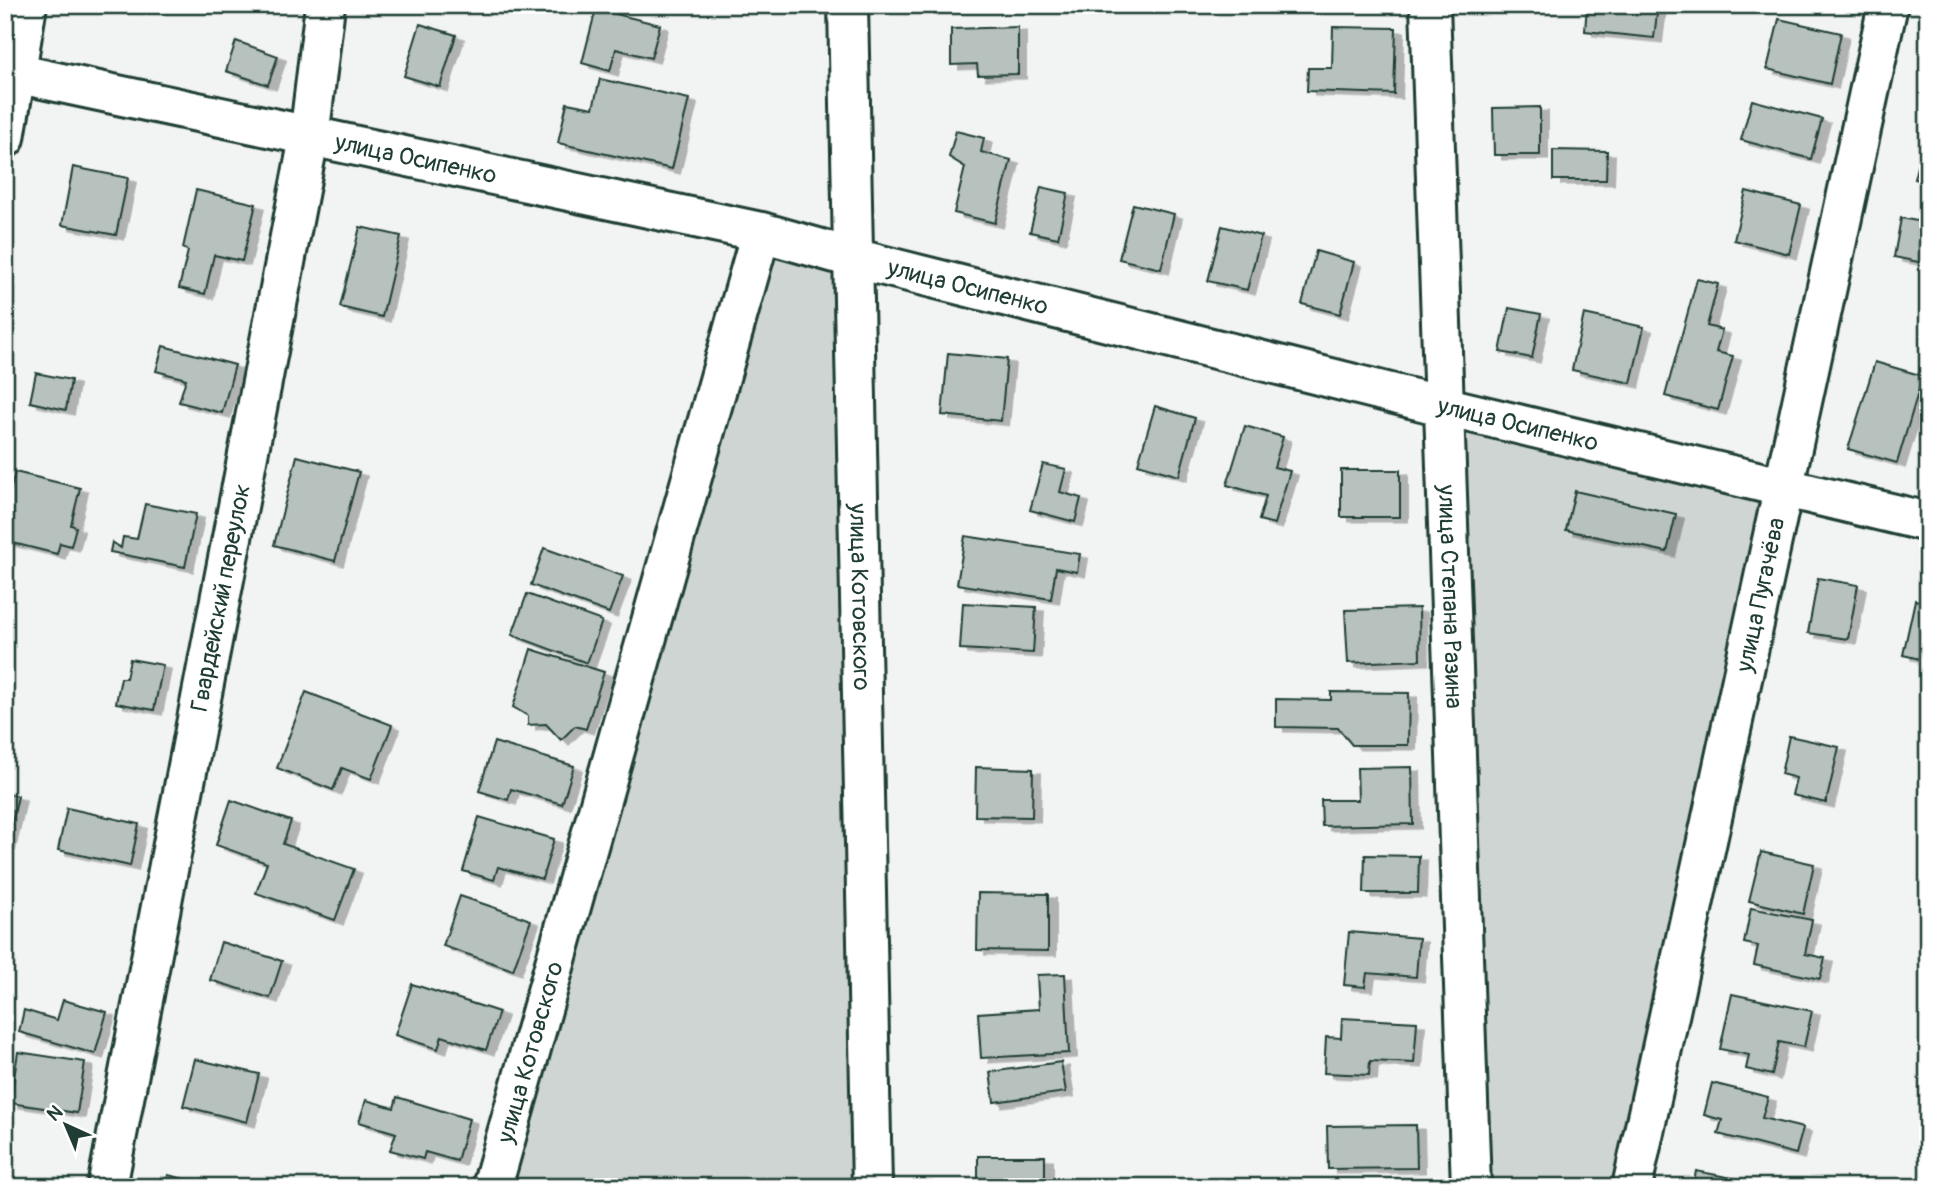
<svg xmlns="http://www.w3.org/2000/svg" width="1933" height="1192" font-family="Pangolin,sans-serif">
<style>
.green{fill:#ced5d3;stroke:#768984;stroke-width:2}
.building{fill:#b7c1bd;stroke:#1f3d34;stroke-width:2;filter:url(#shadow)}
.lines{fill:none;stroke-linecap:round;stroke-linejoin:round}
.minor-casing{stroke:#1f3d34;stroke-width:44}
.minor{stroke:#fff;stroke-width:38}
.labels{text-anchor:middle;dominant-baseline:central;stroke-width:5;stroke-linejoin:round;paint-order:stroke}
.street-label{font-size:24px;fill:#1f3d34;stroke:#fff}
</style>
<defs>
<filter id="shadow"><feDropShadow dx="8" dy="4.5" stdDeviation="0" flood-color="#0004"/></filter>
</defs>
<rect width="100%" height="100%" fill="#f2f3f3"/>
<filter id="ink" filterUnits="userSpaceOnUse"><feTurbulence type="fractalNoise" baseFrequency=".0143" numOctaves="2"/><feDisplacementMap in="SourceGraphic" scale="14" xChannelSelector="R" yChannelSelector="G"/><feConvolveMatrix kernelMatrix="1 2 1 2 8 2 1 2 1" color-interpolation-filters="sRGB"/></filter>
<g filter="url(#ink)">
<g class="green">
<polygon points="761,232 853,258 872,1187 492,1187"/>
<polygon points="1442,406 1801,492 1640,1187 1471,1187"/>
</g>
<g class="building">
<polygon points="1587,5 1658,5 1654,38 1585,31"/>
<polygon points="596,9 660,25 651,58 616,49 610,71 582,63"/>
<polygon points="1779,19 1841,33 1830,84 1767,69"/>
<polygon points="420,24 456,35 440,87 404,76"/>
<polygon points="1018,27 1018,74 978,75 977,64 951,65 951,29"/>
<polygon points="1333,27 1396,28 1394,94 1307,91 1308,68 1332,68"/>
<polygon points="236,41 278,56 268,85 226,71"/>
<polygon points="600,79 689,99 672,169 558,143 567,103 593,108"/>
<polygon points="1752,100 1822,119 1811,159 1741,140"/>
<polygon points="1540,107 1540,155 1494,155 1493,108"/>
<polygon points="956,131 984,138 981,152 1011,160 995,223 954,213 965,167 949,157"/>
<polygon points="1925,135 1928,136 1928,182 1914,179"/>
<polygon points="1553,150 1607,151 1606,180 1553,180"/>
<polygon points="73,167 128,178 116,235 62,225"/>
<polygon points="1041,187 1068,193 1058,238 1030,232"/>
<polygon points="196,190 256,204 242,261 214,255 205,294 179,288 188,251 183,248"/>
<polygon points="1746,191 1801,205 1789,254 1734,240"/>
<polygon points="1133,204 1174,214 1161,269 1119,259"/>
<polygon points="1901,218 1928,223 1928,264 1894,257"/>
<polygon points="1222,226 1261,236 1247,290 1208,281"/>
<polygon points="360,227 401,236 382,317 340,307"/>
<polygon points="1316,251 1354,262 1340,314 1302,304"/>
<polygon points="1697,279 1718,284 1707,326 1722,330 1716,352 1733,356 1718,410 1665,396"/>
<polygon points="1509,308 1541,314 1532,358 1500,352"/>
<polygon points="1584,314 1644,327 1631,383 1572,370"/>
<polygon points="163,346 235,365 222,413 179,402 186,379 156,371"/>
<polygon points="948,353 1007,359 1001,421 942,415"/>
<polygon points="1875,362 1923,376 1897,463 1848,449"/>
<polygon points="36,373 71,380 66,410 30,402"/>
<polygon points="1155,406 1195,418 1179,476 1138,464"/>
<polygon points="1245,426 1283,437 1274,467 1290,471 1274,524 1259,520 1266,496 1227,485"/>
<polygon points="297,456 359,472 335,561 274,545"/>
<polygon points="1043,464 1066,469 1060,492 1081,498 1075,522 1030,510"/>
<rect x="1341" y="470" width="59" height="47"/>
<polygon points="15,472 80,488 71,525 76,527 71,546 60,543 57,554 5,541 5,510"/>
<polygon points="1575,491 1676,514 1667,552 1566,530"/>
<polygon points="145,504 196,514 185,567 110,552 112,542 121,548 123,537 137,539"/>
<polygon points="965,536 1080,554 1077,572 1056,568 1051,599 957,584"/>
<polygon points="544,548 623,576 609,613 531,585"/>
<polygon points="1818,578 1858,585 1848,639 1808,633"/>
<polygon points="527,594 602,621 587,663 512,635"/>
<polygon points="1915,600 1928,603 1928,661 1903,655"/>
<polygon points="963,603 1036,607 1033,653 960,649"/>
<polygon points="1419,608 1420,660 1348,663 1345,610"/>
<polygon points="531,649 604,672 586,729 575,726 561,740 546,724 528,725 528,716 513,707"/>
<polygon points="130,659 163,665 154,710 116,703 121,678 126,678"/>
<polygon points="306,692 392,725 371,779 342,768 333,790 277,768"/>
<polygon points="1331,692 1409,693 1408,745 1352,745 1338,728 1276,727 1276,699 1331,700"/>
<polygon points="1789,736 1839,747 1826,803 1792,795 1796,778 1781,774"/>
<polygon points="494,742 574,766 562,804 511,789 508,800 479,791"/>
<polygon points="976,767 1033,769 1032,817 975,816"/>
<polygon points="1412,767 1413,824 1322,826 1321,800 1358,800 1357,768"/>
<polygon points="5,793 18,796 7,846 5,846"/>
<polygon points="231,800 291,821 283,844 354,869 335,920 256,893 267,863 216,845"/>
<polygon points="67,808 139,824 130,866 58,850"/>
<polygon points="479,817 554,839 542,879 498,867 494,880 463,871"/>
<polygon points="1761,852 1814,864 1803,914 1749,901"/>
<polygon points="1365,855 1419,856 1418,893 1364,893"/>
<polygon points="978,893 1048,894 1048,951 977,950"/>
<polygon points="460,896 531,920 513,970 443,946"/>
<polygon points="1751,908 1812,920 1805,954 1825,958 1820,979 1754,965 1758,946 1744,943"/>
<polygon points="1349,932 1419,938 1416,977 1367,973 1365,987 1344,985"/>
<polygon points="221,942 282,961 270,998 210,980"/>
<polygon points="1065,974 1069,1053 981,1058 978,1013 1039,1009 1037,975"/>
<polygon points="412,984 499,1012 486,1050 442,1036 438,1049 395,1035"/>
<polygon points="1732,994 1812,1011 1804,1047 1779,1042 1772,1075 1746,1069 1749,1055 1720,1049"/>
<polygon points="63,1000 107,1012 95,1054 19,1032 24,1010 57,1020"/>
<polygon points="1342,1018 1417,1022 1414,1063 1370,1061 1369,1075 1324,1073 1326,1037 1341,1038"/>
<polygon points="18,1052 85,1062 77,1113 10,1103"/>
<polygon points="195,1059 259,1074 247,1122 183,1106"/>
<polygon points="1061,1062 1066,1092 994,1102 990,1072"/>
<polygon points="1712,1083 1768,1097 1762,1118 1803,1128 1796,1154 1718,1134 1722,1120 1704,1115"/>
<polygon points="397,1097 469,1119 457,1161 425,1152 423,1159 390,1150 396,1133 359,1122 366,1100 394,1108"/>
<polygon points="1416,1125 1417,1168 1328,1169 1327,1126"/>
<rect x="978" y="1156" width="67" height="31"/>
<polygon points="1696,1171 1748,1181 1747,1187 1693,1187"/>
<polygon points="168,1175 218,1187 165,1187"/>
</g>
<g class="lines">
<defs>
<g id="minor">
<path id="s1" d="M 848,5 L 872,1187"/>
<path id="s2" d="M 1430,5 L 1471,1187"/>
<path id="s3" d="M 5,71 L 761,232 L 853,258 L 1442,406 L 1928,522"/>
<polyline points="5,138 27,5"/>
<path id="s4" d="M 107,1187 L 309,138 L 325,5"/>
<path id="s5" d="M 492,1187 L 761,232"/>
<path id="s6" d="M 1632,1187 L 1888,5"/>
</g>
</defs>
<use href="#minor" class="minor-casing"/>
<use href="#minor" class="minor"/>
</g>
</g>
<g class="labels">
<g class="street-label">
<text stroke="none"><textPath href="#s3" startOffset="420">улица Осипенко</textPath></text>
<text stroke="none"><textPath href="#s3" startOffset="987">улица Осипенко</textPath></text>
<text stroke="none"><textPath href="#s3" startOffset="1554">улица Осипенко</textPath></text>
<text stroke="none"><textPath href="#s1" startOffset="592">улица Котовского</textPath></text>
<text stroke="none"><textPath href="#s2" startOffset="592">улица Степана Разина</textPath></text>
<text stroke="none"><textPath href="#s6" startOffset="606">улица Пугачёва</textPath></text>
<text stroke="none"><textPath href="#s4" startOffset="600">Гвардейский переулок</textPath></text>
<text stroke="none"><textPath href="#s5" startOffset="140">улица Котовского</textPath></text>
</g>
</g>
<rect width="1933" height="1192" fill="none" stroke="#fff" stroke-width="28"/>
<rect x="14" y="14" width="1905" height="1164" fill="none" stroke="#1f3d34" stroke-width="2.5" filter="url(#ink)"/>
<g transform="translate(66 1125) rotate(316)" stroke="#ffffff" stroke-width="5" paint-order="stroke">
<path d="M0-5L12 26L0 18L-12 26Z" fill="#1f3d34"/>
<text y="-10" font-size="19" font-weight="bold" text-anchor="middle" fill="#1f3d34">N</text>
</g>
</svg>
